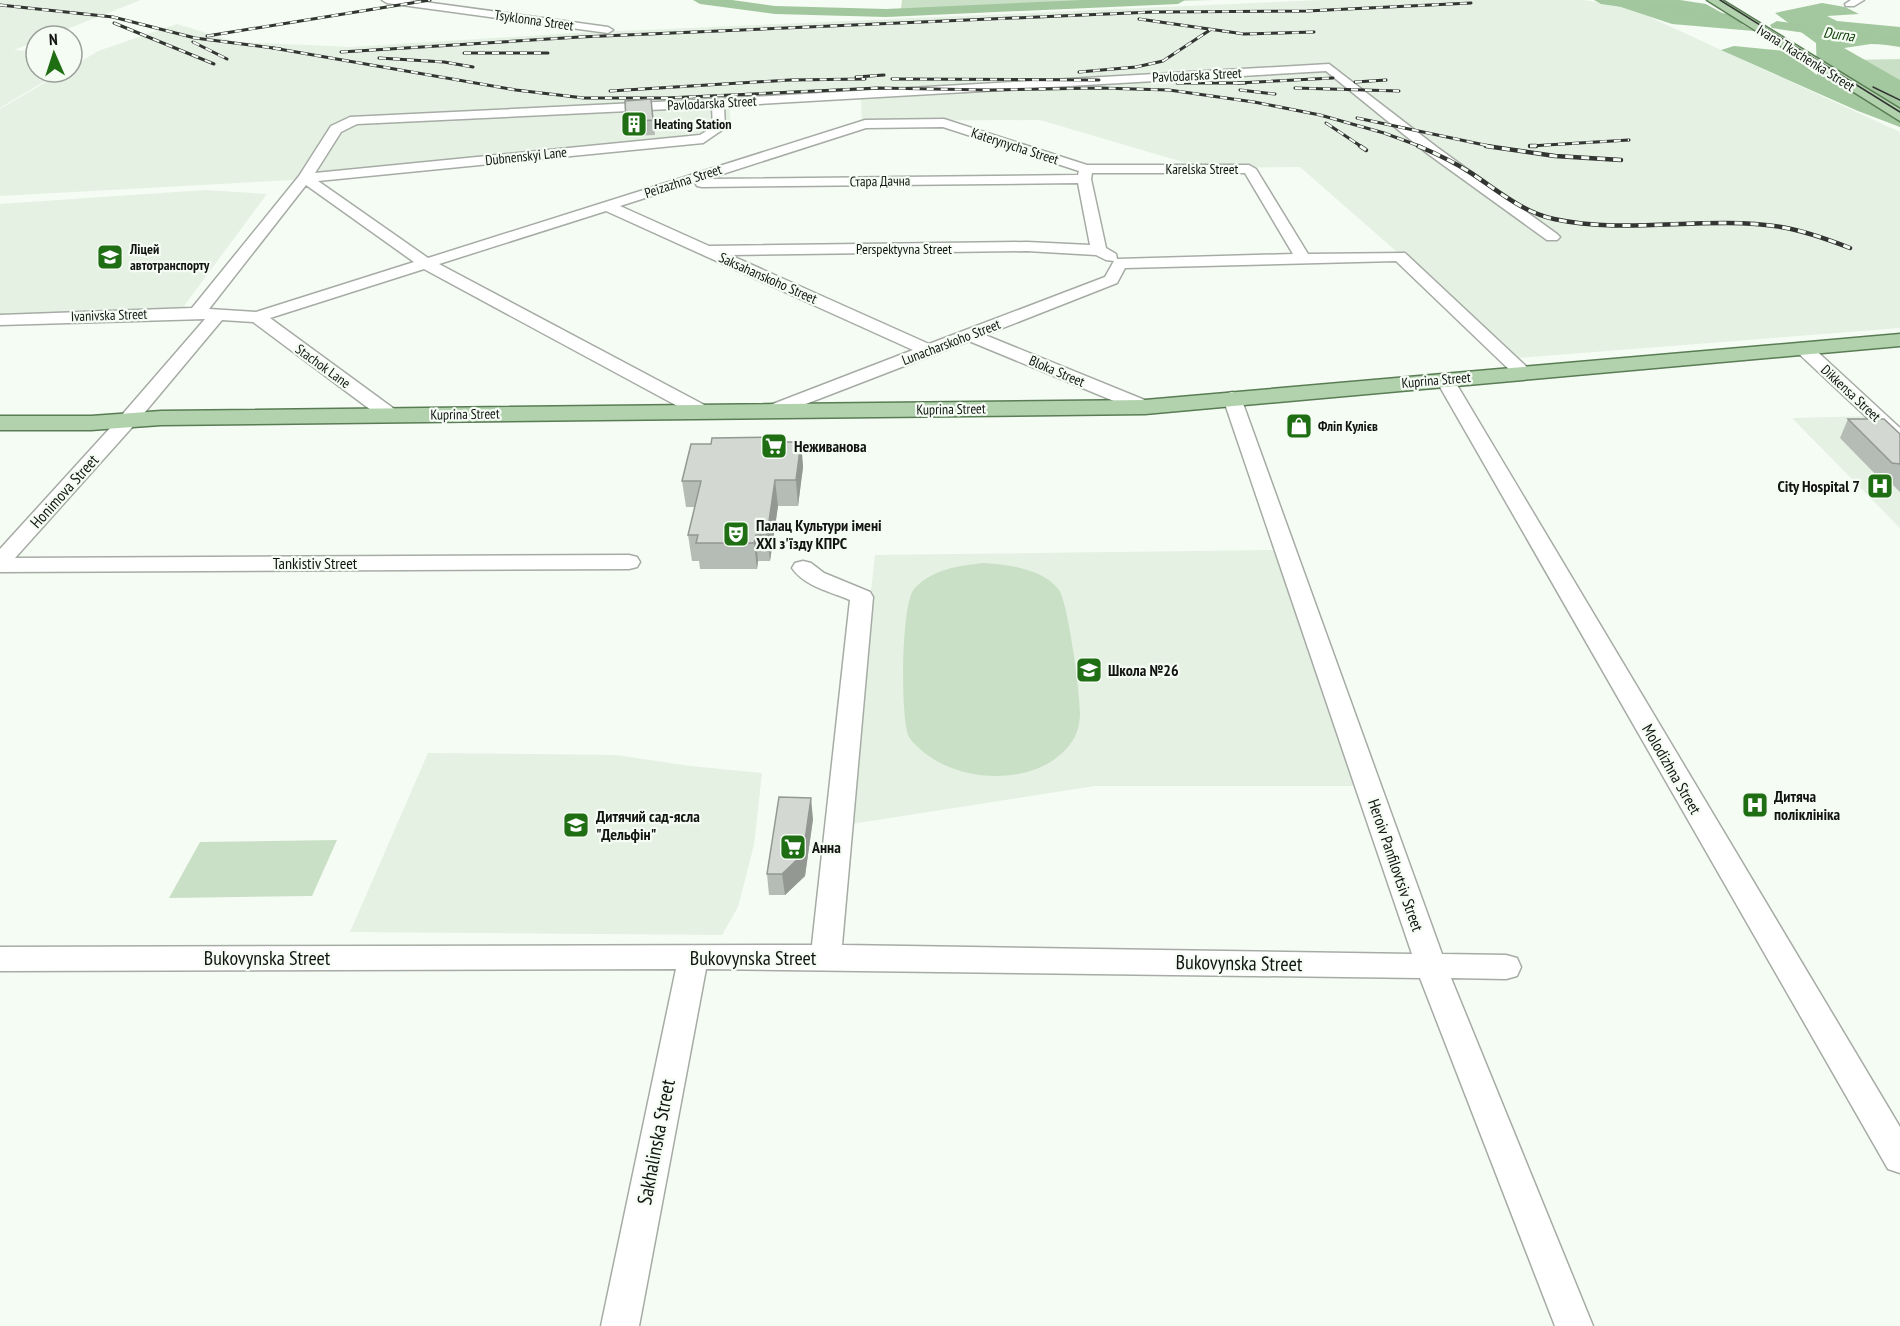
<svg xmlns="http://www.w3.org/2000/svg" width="1900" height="1326" font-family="'PT Sans Narrow',sans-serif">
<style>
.built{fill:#e5f1e3}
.green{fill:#cae0c6}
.forest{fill:#a3c79e}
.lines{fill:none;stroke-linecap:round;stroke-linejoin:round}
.river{fill:#a2c69d;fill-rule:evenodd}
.minor-casing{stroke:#a6aca5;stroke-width:3}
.major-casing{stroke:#597c54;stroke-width:3}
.minor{fill:#fff;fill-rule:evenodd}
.major{fill:#b2d2ad;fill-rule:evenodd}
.tram{stroke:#323532;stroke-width:1.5}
.rail-far1-casing{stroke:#323532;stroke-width:3}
.rail-casing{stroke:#323532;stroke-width:4.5}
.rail-far1{stroke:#f5fcf4;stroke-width:2;stroke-dasharray:7;stroke-linecap:butt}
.rail{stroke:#f5fcf4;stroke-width:3;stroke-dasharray:8;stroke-linecap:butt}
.wall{fill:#b5bbb5}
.shaded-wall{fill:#949893}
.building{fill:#d3d9d2;stroke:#949893;stroke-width:1.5}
.labels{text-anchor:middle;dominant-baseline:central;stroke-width:4.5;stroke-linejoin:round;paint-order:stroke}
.far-street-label{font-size:14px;fill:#121412;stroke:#f5fcf4}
.far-poi-label{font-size:14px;font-weight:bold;fill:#121412;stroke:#f5fcf4;text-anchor:start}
.far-water-label{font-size:15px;font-style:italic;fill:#0f4007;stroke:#f5fcf4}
.poi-label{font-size:16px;font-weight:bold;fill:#121412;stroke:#f5fcf4;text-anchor:start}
.street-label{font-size:16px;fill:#121412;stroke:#f5fcf4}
.near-street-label{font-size:20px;fill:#121412;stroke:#f5fcf4}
</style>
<rect width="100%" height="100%" fill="#f5fcf4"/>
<g class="built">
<polygon points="0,0 141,0 49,36 36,36 36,41 14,50 36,52 36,72 60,72 0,108"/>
<polygon points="1321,0 1584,0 1630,8 1900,132 1900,328 1518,358 1300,167 1203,168 1040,120 862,121 861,99 729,106 731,124 706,139 311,179 0,196 0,109 63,72 72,72 72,67 98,51 177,24 236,42 351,47 575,33"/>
<polygon points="205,190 267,194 181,310 0,314 0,204"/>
<polygon points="1870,416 1900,444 1900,528 1792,418"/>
<polygon points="1273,550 1356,786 1095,786 845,825 875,555"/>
<polygon points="428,753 616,755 690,766 762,773 754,845 738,907 722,935 350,932"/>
</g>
<g class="green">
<polygon points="902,0 1214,0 901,9"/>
<polygon points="1900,59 1900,86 1846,60"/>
<path d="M 984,563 C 1009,565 1042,568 1059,590 C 1068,602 1081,698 1080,715 C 1079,729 1076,738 1067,748 C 1032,788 954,783 918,747 C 915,744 911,741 909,737 C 900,719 901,604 914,589 C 932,569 958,566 984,563 Z"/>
<polygon points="337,840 312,896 169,898 200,842"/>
</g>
<g class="forest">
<polygon points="1600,0 1680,0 1706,4 1754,31 1672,24"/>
<polygon points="1822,3 1845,7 1859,14 1827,16 1837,21 1900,27 1900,45 1871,44 1844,48 1900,80 1900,127 1858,111 1721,50 1734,46 1785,51 1817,75 1816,43 1775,13"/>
</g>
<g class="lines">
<g class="river">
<polygon points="693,0 732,0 775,6 886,9 1083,0 1185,0 1178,4 886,17 775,14 700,4"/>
<polygon points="1594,0 1631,0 1742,16 1749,20 1742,24 1601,4"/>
<polygon points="1777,21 1900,37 1900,47 1772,28 1770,25"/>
</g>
<defs>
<g id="minor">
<polygon points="382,0 410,0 608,27 613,30 608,33 387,3"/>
<polygon points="1851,0 1864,0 1854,6 1846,6 1845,4"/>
<path d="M 1329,64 L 1438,148 L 1557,234 L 1560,237 L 1557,240 L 1547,240 L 1428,154 L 1326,71 L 724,106 L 725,128 L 703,143 L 318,181 L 428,258 L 865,120 L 944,119 L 1087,165 L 1249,165 L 1256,169 L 1308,254 L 1405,253 L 1529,369 L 1532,373 L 1529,377 L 1517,377 L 1396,261 L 1125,268 L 1117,283 L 985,335 L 1152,403 L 1154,407 L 1152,411 L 1138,411 L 969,341 L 772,417 L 765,415 L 763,411 L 765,407 L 913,350 L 606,211 L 439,264 L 710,408 L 712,412 L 710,416 L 696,416 L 424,269 L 270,318 L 397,411 L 399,415 L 397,419 L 383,419 L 253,322 L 222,320 L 135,424 L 15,558 L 629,555 L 637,557 L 640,562 L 637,567 L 629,569 L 0,572 L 0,549 L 121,416 L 205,319 L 0,325 L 0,315 L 192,308 L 299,176 L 331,126 L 350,117 L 718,99 ZM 712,107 L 713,127 L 700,135 L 315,173 L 341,132 L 357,124 ZM 943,127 L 1079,171 L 1078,175 L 707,179 L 866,128 ZM 1092,173 L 1245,173 L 1293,254 L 1117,259 L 1116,254 L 1106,248 L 1091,179 ZM 695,182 L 697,186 L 702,187 L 1078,183 L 1090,245 L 1027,242 L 709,246 L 620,206 ZM 306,185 L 414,262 L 256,312 L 209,309 ZM 1027,251 L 1096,255 L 1106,260 L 1114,261 L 1105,277 L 929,344 L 730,255 Z"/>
<polygon points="1803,343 1809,344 1900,428 1900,444 1893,442 1797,352 1794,348 1797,344"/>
<polygon points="1445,375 1451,376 1454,380 1900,1127 1900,1173 1888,1169 1436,380 1439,376"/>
<path d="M 1232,392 L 1239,394 L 1241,398 L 1442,954 L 1506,955 L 1517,958 L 1521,967 L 1517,976 L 1506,979 L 1451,978 L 1593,1326 L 1555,1326 L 1420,978 L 706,969 L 639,1326 L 601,1326 L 676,969 L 0,971 L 0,947 L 812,945 L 850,600 C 831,592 804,586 792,568 L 795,563 L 803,561 L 811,563 L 824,573 L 870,592 L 873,597 L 842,945 L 1412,954 L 1223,398 L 1225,394 Z"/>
</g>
<g id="major">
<polygon points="1707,0 1722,0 1900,109 1900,121"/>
<polygon points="1900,334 1900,346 1145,414 161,425 91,430 0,430 0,416 91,416 161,411 1145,400"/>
</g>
</defs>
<use href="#minor" class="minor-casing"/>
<use href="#major" class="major-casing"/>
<use href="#minor" class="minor"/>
<use href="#major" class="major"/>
<g class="tram">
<polyline points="1720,0 1900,112"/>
<polyline points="1873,87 1900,100"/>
</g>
<defs>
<g id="rail-far1">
<polyline points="0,5 113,17 195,38 281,49"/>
<polyline points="1139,19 1244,34 1314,32"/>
<polyline points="114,23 214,64"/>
<polyline points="207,36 430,0"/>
<polyline points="193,42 227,59"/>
<polyline points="273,48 516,90 584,98 666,98 878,88 988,90 1099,88 1169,90 1254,102 1320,115 1384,133 1422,147"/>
<polyline points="341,52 580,37 1060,16 1153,12 1307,11 1471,3"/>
<polyline points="464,53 548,53"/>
<polyline points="379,58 444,62 473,67"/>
<polyline points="1079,72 1136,67 1163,61 1210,30"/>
<polyline points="856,77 884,75"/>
<polyline points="892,79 1099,80"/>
<polyline points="1355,82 1386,80"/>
<polyline points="1177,83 1246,83"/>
<polyline points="1238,83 1333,78"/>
<polyline points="1295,88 1399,91"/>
<polyline points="1240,90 1275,94"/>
<polyline points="610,91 790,80 865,79"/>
<polyline points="1357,118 1494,147"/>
<polyline points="1326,123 1362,147"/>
<polyline points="1530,146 1629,140"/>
</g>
<g id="rail">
<polyline points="1360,146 1366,150"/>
<path d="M 1418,146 C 1437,154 1454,162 1471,173 C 1497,190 1522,212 1554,219 C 1628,235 1706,215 1781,227 C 1805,231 1827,239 1850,248"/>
<polyline points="1486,146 1555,156 1621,160"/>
<polyline points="1530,146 1536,146"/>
</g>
</defs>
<use href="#rail-far1" class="rail-far1-casing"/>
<use href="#rail" class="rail-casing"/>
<use href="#rail-far1" class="rail-far1"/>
<use href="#rail" class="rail"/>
</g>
<g class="wall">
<polygon points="653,113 655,135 628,136 626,122"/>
<polygon points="1848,419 1900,434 1900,492 1890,482 1883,482 1840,438"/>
<polygon points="784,442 801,442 803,467 798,506 778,506 770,561 758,561 757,569 700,569 699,561 692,561 688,535 695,507 686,507 682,481"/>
<polygon points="813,819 805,876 785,895 769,895 767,874"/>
</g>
<g class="shaded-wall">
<polygon points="801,442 803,467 798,506 796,480"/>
<polygon points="775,480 778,506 770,561 767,535"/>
<polygon points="756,535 758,561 757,569 754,543"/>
<polygon points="811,798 813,819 805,876 785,895 782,874"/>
</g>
<g class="building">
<polygon points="651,99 653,120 626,122 625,101"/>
<polygon points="1848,419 1884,419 1900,434 1900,464 1892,463"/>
<polygon points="783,437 782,442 801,442 796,480 775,480 767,535 756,535 754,543 696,543 698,535 688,535 701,481 682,481 691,444 711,444 712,438"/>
<polygon points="779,797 811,798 803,854 782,874 767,874"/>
</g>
<defs>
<symbol id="building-square" viewBox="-11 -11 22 22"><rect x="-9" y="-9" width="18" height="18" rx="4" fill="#1f6e13" stroke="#f5fcf4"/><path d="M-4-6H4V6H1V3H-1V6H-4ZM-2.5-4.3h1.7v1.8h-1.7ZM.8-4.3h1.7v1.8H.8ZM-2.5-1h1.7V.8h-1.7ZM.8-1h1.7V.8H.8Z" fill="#fff"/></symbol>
<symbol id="university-square" viewBox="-11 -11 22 22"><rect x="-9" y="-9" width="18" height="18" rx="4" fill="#1f6e13" stroke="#f5fcf4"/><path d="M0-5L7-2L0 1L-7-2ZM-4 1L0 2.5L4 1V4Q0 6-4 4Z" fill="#fff"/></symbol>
<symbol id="shop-square" viewBox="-11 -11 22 22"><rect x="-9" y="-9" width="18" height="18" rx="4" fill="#1f6e13" stroke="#f5fcf4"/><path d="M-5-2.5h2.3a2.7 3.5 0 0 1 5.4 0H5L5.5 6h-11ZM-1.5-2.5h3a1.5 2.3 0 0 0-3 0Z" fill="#fff"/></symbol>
<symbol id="supermarket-square" viewBox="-11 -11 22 22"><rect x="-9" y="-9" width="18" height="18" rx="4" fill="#1f6e13" stroke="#f5fcf4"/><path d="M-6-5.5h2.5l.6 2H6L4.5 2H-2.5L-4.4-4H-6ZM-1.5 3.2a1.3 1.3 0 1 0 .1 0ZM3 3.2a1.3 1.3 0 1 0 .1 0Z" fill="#fff"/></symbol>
<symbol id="hospital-square" viewBox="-11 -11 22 22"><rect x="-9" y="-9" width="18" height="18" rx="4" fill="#1f6e13" stroke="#f5fcf4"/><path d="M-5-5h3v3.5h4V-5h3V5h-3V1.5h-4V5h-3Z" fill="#fff"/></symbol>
<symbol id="theatre-square" viewBox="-11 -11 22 22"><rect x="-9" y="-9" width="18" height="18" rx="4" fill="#1f6e13" stroke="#f5fcf4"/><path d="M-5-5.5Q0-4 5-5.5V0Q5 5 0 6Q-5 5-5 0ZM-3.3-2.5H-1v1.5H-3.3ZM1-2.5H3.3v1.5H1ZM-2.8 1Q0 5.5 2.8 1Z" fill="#fff"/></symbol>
<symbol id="school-square" viewBox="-11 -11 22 22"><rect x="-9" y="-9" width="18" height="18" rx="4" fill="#1f6e13" stroke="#f5fcf4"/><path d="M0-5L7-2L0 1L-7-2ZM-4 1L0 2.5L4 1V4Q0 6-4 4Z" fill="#fff"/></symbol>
</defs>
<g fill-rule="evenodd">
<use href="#building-square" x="619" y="109" width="30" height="30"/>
<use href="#university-square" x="95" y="242" width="30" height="30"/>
<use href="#shop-square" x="1284" y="411" width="30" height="30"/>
<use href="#supermarket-square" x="759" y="431" width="30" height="30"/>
<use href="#hospital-square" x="1865" y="471" width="30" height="30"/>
<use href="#theatre-square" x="721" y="519" width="30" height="30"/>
<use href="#school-square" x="1074" y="655" width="30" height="30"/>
<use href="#hospital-square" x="1740" y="790" width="30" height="30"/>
<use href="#school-square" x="561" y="810" width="30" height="30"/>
<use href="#supermarket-square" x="778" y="832" width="30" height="30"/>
</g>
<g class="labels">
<g class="far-street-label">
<text transform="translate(534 20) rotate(8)">Tsyklonna Street</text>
<text transform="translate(1806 58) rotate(32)">Ivana Tkachenka Street</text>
<text transform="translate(1197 75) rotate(-3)">Pavlodarska Street</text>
<text transform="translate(712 103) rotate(-3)">Pavlodarska Street</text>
<text transform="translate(1015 146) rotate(18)">Katerynycha Street</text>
<text transform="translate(526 156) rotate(-6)">Dubnenskyi Lane</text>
<text x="1202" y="169">Karelska Street</text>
<text transform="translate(683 181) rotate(-18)">Peizazhna Street</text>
<text transform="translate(880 181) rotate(-1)">Стара Дачна</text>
<text x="904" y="249">Perspektyvna Street</text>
<text transform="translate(768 278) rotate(24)">Saksahanskoho Street</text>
<text transform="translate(109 315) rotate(-2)">Ivanivska Street</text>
<text transform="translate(951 342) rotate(-21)">Lunacharskoho Street</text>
<text transform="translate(323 366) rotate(36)">Stachok Lane</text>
<text transform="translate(1057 371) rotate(23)">Bloka Street</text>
<text transform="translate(1436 380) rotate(-5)">Kuprina Street</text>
<text transform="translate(1851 393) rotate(43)">Dikkensa Street</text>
<text transform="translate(951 409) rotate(-1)">Kuprina Street</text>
<text transform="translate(465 414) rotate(-1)">Kuprina Street</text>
</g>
<g class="far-poi-label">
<text x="654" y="124">Heating Station</text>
<text x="130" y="249">Ліцей<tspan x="130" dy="16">автотранспорту</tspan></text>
<text x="1318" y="426">Фліп Кулієв</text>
</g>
<g class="far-water-label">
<text transform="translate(1839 34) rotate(8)">Durna</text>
</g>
<g class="poi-label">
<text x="794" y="446">Неживанова</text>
<text x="1860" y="486" text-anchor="end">City Hospital 7</text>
<text x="756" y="525">Палац Культури імені<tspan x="756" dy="18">XXI з'їзду КПРС</tspan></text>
<text x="1108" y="670">Школа №26</text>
<text x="1774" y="796">Дитяча<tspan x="1774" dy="18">поліклініка</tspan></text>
<text x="596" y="816">Дитячий сад-ясла<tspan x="596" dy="18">"Дельфін"</tspan></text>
<text x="812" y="847">Анна</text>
</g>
<g class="street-label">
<text transform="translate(64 491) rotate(-48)">Honimova Street</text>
<text x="315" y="563">Tankistiv Street</text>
<text transform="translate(1672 769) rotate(60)">Molodizhna Street</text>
<text transform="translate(1396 865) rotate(71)">Heroiv Panfilovtsiv Street</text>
</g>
<g class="near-street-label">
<text x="267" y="958">Bukovynska Street</text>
<text x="753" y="958">Bukovynska Street</text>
<text transform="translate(1239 963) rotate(1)">Bukovynska Street</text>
<text transform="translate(656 1142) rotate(-79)">Sakhalinska Street</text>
</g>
</g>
<g transform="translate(54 54) rotate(357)"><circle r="28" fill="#f5fcf4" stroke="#9a9f9a" stroke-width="1.5"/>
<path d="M0-4.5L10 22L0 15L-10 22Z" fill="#1f6e13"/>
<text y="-9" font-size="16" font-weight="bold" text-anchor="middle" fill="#121412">N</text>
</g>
</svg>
